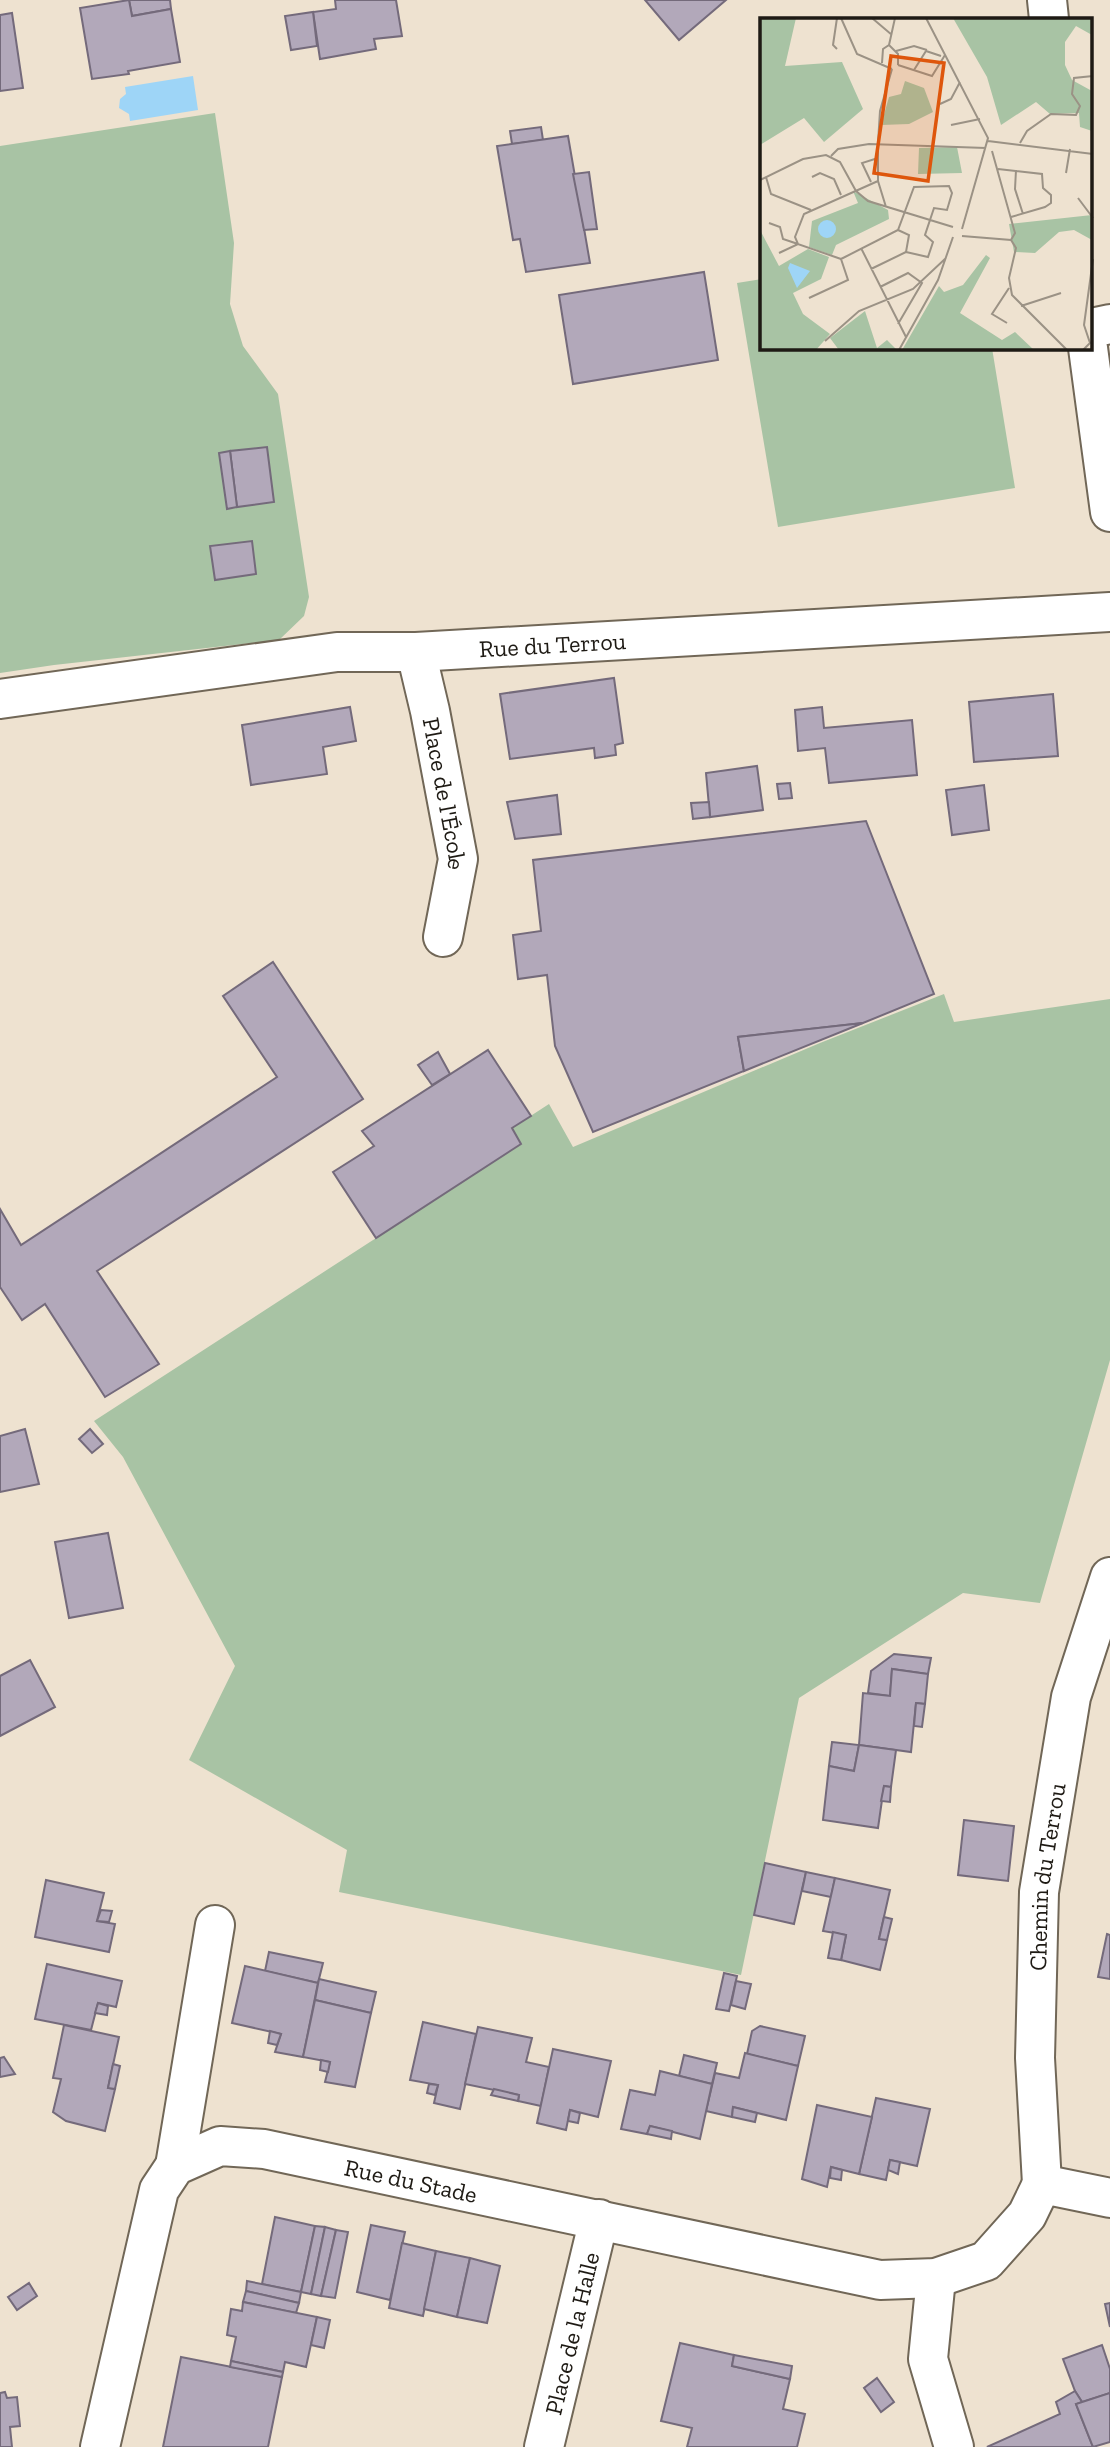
<svg xmlns="http://www.w3.org/2000/svg" width="1110" height="2447" font-family="'Zilla Slab',serif">
<style>
.green{fill:#a8c3a4}
.water{fill:#9ed5f7}
.building{fill:#b2a8ba;stroke:#746a7b;stroke-width:2}
.lines{fill:none;stroke-linecap:round;stroke-linejoin:round}
.street-casing{stroke:#716757;stroke-width:42}
.street{stroke:#fff;stroke-width:38}
.labels{text-anchor:middle;dominant-baseline:central;stroke-width:5;stroke-linejoin:round;paint-order:stroke}
.street-label{font-size:24px;fill:#1e1a14;stroke:#fcefdd}
.inset-road{fill:none;stroke:#9b9285;stroke-width:2}
.view{fill:#de560c;fill-opacity:0.15;stroke:#de560c;stroke-width:3.5}
.inset-edge{fill:none;stroke:#1e1a14;stroke-width:3.5}
</style>
<rect width="100%" height="100%" fill="#eee2d0"/>
<g class="green">
<polygon points="215,113 234,243 230,304 243,346 278,394 309,597 304,616 279,640 54,665 0,673 0,146"/>
<polygon points="762,279 762,348 992,348 1015,488 778,527 737,283"/>
<polygon points="944,994 954,1022 1110,999 1110,1360 1040,1603 963,1593 799,1698 741,1975 339,1892 347,1850 189,1760 235,1666 123,1457 94,1421 521,1144 512,1128 549,1104 573,1147 820,1043"/>
</g>
<polygon class="water" points="193,76 198,110 130,121 129,114 119,108 120,99 126,94 125,87"/>
<g class="building">
<polygon points="129,0 170,0 171,9 132,16"/>
<polygon points="129,0 132,16 171,9 180,62 128,71 129,74 92,79 80,8"/>
<polygon points="335,0 396,0 402,36 374,39 376,49 320,59 313,12 336,9"/>
<polygon points="645,0 726,0 679,40"/>
<polygon points="313,12 317,46 291,50 285,16"/>
<polygon points="12,13 23,88 0,91 0,15"/>
<polygon points="541,127 543,140 512,144 510,131"/>
<polygon points="568,136 590,263 526,272 520,239 513,240 497,146"/>
<polygon points="589,172 597,229 584,230 573,174"/>
<polygon points="704,272 718,360 573,384 559,295"/>
<polygon points="267,447 274,502 237,507 230,451"/>
<polygon points="230,451 237,507 227,509 219,453"/>
<polygon points="252,541 256,574 215,580 210,546"/>
<polygon points="614,678 623,743 615,745 616,755 595,758 594,748 510,759 500,694"/>
<polygon points="1053,694 1058,756 974,762 969,702"/>
<polygon points="350,707 356,741 323,747 327,774 251,785 242,725"/>
<polygon points="822,707 824,728 912,720 917,775 829,783 825,748 798,751 795,710"/>
<polygon points="757,766 763,810 710,817 706,773"/>
<polygon points="790,783 792,798 779,799 777,784"/>
<polygon points="984,785 989,830 952,835 946,790"/>
<polygon points="557,795 561,834 515,839 507,802"/>
<polygon points="709,802 710,817 693,819 691,803"/>
<polygon points="866,821 934,994 863,1023 738,1037 744,1071 593,1132 555,1046 547,975 518,979 513,935 541,931 533,860"/>
<polygon points="273,962 363,1099 97,1271 159,1364 105,1397 45,1304 22,1320 0,1287 0,1209 21,1245 277,1077 223,996"/>
<polygon points="863,1023 744,1071 738,1037"/>
<polygon points="488,1050 531,1116 512,1128 521,1144 376,1238 333,1172 374,1146 362,1131"/>
<polygon points="438,1052 450,1074 432,1085 418,1065"/>
<polygon points="25,1429 39,1484 0,1492 0,1436"/>
<polygon points="90,1429 103,1444 92,1453 79,1439"/>
<polygon points="108,1533 123,1608 69,1618 55,1542"/>
<polygon points="894,1654 931,1658 928,1674 892,1669 890,1696 868,1693 871,1671"/>
<polygon points="30,1660 55,1707 0,1736 0,1676"/>
<polygon points="892,1669 928,1674 925,1704 916,1703 911,1752 859,1745 863,1693 890,1696"/>
<polygon points="916,1703 925,1704 922,1727 914,1726"/>
<polygon points="832,1742 859,1745 854,1771 829,1766"/>
<polygon points="859,1745 896,1750 891,1787 884,1786 878,1828 823,1820 829,1766 854,1771"/>
<polygon points="884,1786 891,1787 890,1802 881,1801"/>
<polygon points="964,1820 1014,1826 1008,1881 958,1875"/>
<polygon points="765,1863 806,1872 794,1924 754,1915"/>
<polygon points="806,1872 835,1878 831,1897 802,1891"/>
<polygon points="835,1878 890,1890 879,1939 887,1940 880,1970 841,1960 846,1935 823,1931"/>
<polygon points="46,1880 104,1893 97,1921 115,1924 109,1952 35,1937"/>
<polygon points="101,1910 112,1911 109,1922 97,1921"/>
<polygon points="884,1917 892,1919 887,1940 879,1939"/>
<polygon points="833,1932 846,1935 841,1960 828,1958"/>
<polygon points="1107,1934 1110,1935 1110,1979 1098,1977"/>
<polygon points="269,1952 323,1963 318,1983 265,1971"/>
<polygon points="47,1964 122,1981 116,2007 98,2003 91,2030 35,2019"/>
<polygon points="245,1966 318,1983 303,2057 275,2052 281,2034 232,2023"/>
<polygon points="724,1973 737,1976 729,2011 716,2009"/>
<polygon points="319,1979 376,1992 371,2013 315,2000"/>
<polygon points="736,1981 751,1984 745,2009 731,2005"/>
<polygon points="315,2000 371,2013 355,2087 325,2082 330,2062 303,2057"/>
<polygon points="98,2003 108,2006 107,2015 95,2013"/>
<polygon points="423,2022 476,2034 460,2109 434,2103 438,2085 410,2080"/>
<polygon points="64,2025 119,2037 108,2088 115,2089 105,2131 66,2121 53,2112 61,2079 53,2078"/>
<polygon points="760,2026 805,2036 798,2066 747,2054 752,2031"/>
<polygon points="478,2027 532,2038 526,2062 549,2067 541,2106 518,2101 519,2095 465,2084"/>
<polygon points="270,2031 281,2034 277,2045 268,2043"/>
<polygon points="553,2049 611,2061 598,2117 570,2110 566,2130 537,2123"/>
<polygon points="745,2053 798,2066 786,2120 733,2107 732,2117 706,2111 715,2073 739,2078"/>
<polygon points="684,2055 717,2063 712,2084 679,2076"/>
<polygon points="4,2057 15,2074 0,2077 0,2058"/>
<polygon points="321,2060 330,2062 328,2072 320,2070"/>
<polygon points="113,2064 120,2066 115,2089 108,2088"/>
<polygon points="660,2071 712,2084 700,2139 650,2126 647,2134 621,2129 630,2090 655,2095"/>
<polygon points="429,2084 438,2085 435,2095 427,2093"/>
<polygon points="494,2089 519,2095 518,2101 491,2095"/>
<polygon points="876,2098 930,2109 917,2166 890,2160 886,2180 859,2174"/>
<polygon points="817,2105 872,2117 859,2174 831,2167 827,2187 802,2179"/>
<polygon points="733,2107 757,2113 755,2122 732,2117"/>
<polygon points="570,2110 580,2113 578,2123 568,2121"/>
<polygon points="650,2126 672,2131 671,2139 647,2134"/>
<polygon points="890,2160 900,2162 898,2174 888,2170"/>
<polygon points="831,2167 842,2170 841,2180 830,2178"/>
<polygon points="275,2217 315,2226 301,2292 262,2284"/>
<polygon points="371,2225 405,2232 390,2300 357,2292"/>
<polygon points="315,2226 325,2227 311,2294 301,2292"/>
<polygon points="325,2227 336,2230 321,2296 311,2294"/>
<polygon points="336,2230 348,2232 335,2298 321,2296"/>
<polygon points="402,2243 436,2251 423,2316 389,2308"/>
<polygon points="436,2251 470,2258 457,2317 424,2309"/>
<polygon points="470,2258 500,2266 487,2323 457,2317"/>
<polygon points="247,2281 301,2292 299,2303 246,2291"/>
<polygon points="29,2283 37,2296 17,2310 8,2297"/>
<polygon points="246,2291 299,2303 296,2313 243,2302"/>
<polygon points="243,2302 317,2317 306,2367 285,2362 283,2372 231,2361 236,2337 227,2335 231,2309 242,2311"/>
<polygon points="1110,2303 1110,2327 1105,2304"/>
<polygon points="317,2317 330,2320 324,2348 311,2345"/>
<polygon points="680,2343 734,2355 732,2366 790,2379 783,2409 805,2414 797,2447 687,2447 692,2428 661,2421"/>
<polygon points="1102,2345 1110,2369 1110,2393 1082,2402 1075,2391 1063,2359"/>
<polygon points="734,2355 792,2366 790,2379 732,2366"/>
<polygon points="181,2357 282,2377 268,2447 163,2447"/>
<polygon points="231,2361 283,2372 282,2377 230,2367"/>
<polygon points="877,2378 894,2402 881,2412 864,2388"/>
<polygon points="1075,2391 1082,2402 1076,2404 1093,2447 987,2447 1060,2414 1056,2402"/>
<polygon points="5,2392 7,2398 17,2397 20,2426 10,2427 12,2447 0,2447 0,2393"/>
<polygon points="1110,2393 1110,2442 1093,2447 1076,2404"/>
</g>
<g class="lines">
<defs>
<g id="street">
<polyline points="1047,0 1049,19"/>
<polyline points="1091,328 1110,324"/>
<polyline points="1088,348 1110,512"/>
<path id="s1" d="M 416,652 L 430,711 L 458,859 L 443,937"/>
<path id="s2" d="M 0,699 L 337,652 L 416,652 L 1110,612"/>
<polyline points="175,2166 215,1925"/>
<path id="s3" d="M 1042,2184 L 1035,2058 L 1039,1892 L 1071,1697 L 1110,1577"/>
<polyline points="1042,2184 1110,2198"/>
<polyline points="936,2278 928,2359 954,2447"/>
<path id="s4" d="M 100,2447 L 159,2190 L 175,2166 L 220,2146 L 264,2149 L 880,2280 L 936,2278 L 986,2261 L 1027,2215 L 1042,2184"/>
<path id="s5" d="M 544,2447 L 599,2219"/>
</g>
</defs>
<use href="#street" class="street-casing"/>
<use href="#street" class="street"/>
</g>
<g class="labels">
<g class="street-label">
<text stroke="none"><textPath href="#s2" startOffset="556">Rue du Terrou</textPath></text>
<text stroke="none"><textPath href="#s1" startOffset="145">Place de l'École</textPath></text>
<text stroke="none"><textPath href="#s3" startOffset="308">Chemin du Terrou</textPath></text>
<text stroke="none"><textPath href="#s4" startOffset="536">Rue du Stade</textPath></text>
<text stroke="none"><textPath href="#s5" startOffset="117">Place de la Halle</textPath></text>
</g>
</g>
<g transform="translate(760 18)">
<rect width="332" height="332" fill="#eee2d0"/>
<path d="M 0,0 L 36,0 L 25,48 L 82,44 L 103,91 L 64,124 L 44,100 L 0,127 ZM 193,0 L 332,0 L 332,17 L 316,8 L 305,24 L 305,47 L 312,62 L 332,73 L 332,113 L 320,109 L 319,95 L 290,96 L 276,84 L 241,107 L 227,59 ZM 145,63 L 164,70 L 173,94 L 149,106 L 121,107 L 129,79 L 141,76 ZM 197,129 L 202,155 L 158,156 L 159,130 ZM 93,173 L 128,192 L 129,201 L 76,227 L 72,237 L 49,229 L 52,203 L 98,185 ZM 332,197 L 332,222 L 314,212 L 299,214 L 275,235 L 254,234 L 249,206 ZM 0,212 L 19,248 L 48,231 L 69,239 L 61,261 L 33,275 L 43,296 L 70,316 L 56,332 L 0,332 ZM 226,237 L 230,240 L 200,295 L 242,322 L 255,314 L 274,332 L 142,332 L 179,268 L 184,274 L 203,267 ZM 105,293 L 117,330 L 127,322 L 137,332 L 79,332 L 70,320 Z" fill="#a8c3a4"/>
<path d="M58 211a9 9 0 1 1 18 0a9 9 0 1 1-18 0ZM 30,245 L 50,253 L 37,270 L 28,250 Z" fill="#9ed5f7"/>
<path class="inset-road" d="M 81,0 L 97,36 L 132,51M 112,0 L 132,17M 166,0 L 228,120 L 202,211M 129,27 L 135,0M 77,31 L 73,27 L 77,0M 136,33 L 154,28 L 167,32M 122,45 L 123,31 L 129,27 L 138,36 L 138,47M 138,47 L 172,58 L 185,37M 154,52 L 166,33 L 181,38M 180,86 L 191,81 L 200,64M 191,107 L 220,101M 228,123 L 333,136M 260,125 L 267,113 L 291,96 L 316,97 L 320,88 L 312,76 L 314,60 L 333,58M 232,133 L 255,215 L 251,222M 71,138 L 78,131 L 109,126 L 226,130M 238,151 L 282,156 L 283,170 L 291,177 L 291,185 L 285,189 L 251,199M 256,152 L 255,171 L 263,196M 306,155 L 310,131M 6,159 L 11,176 L 51,192M 52,159 L 60,155 L 74,161 L 81,177M 0,162 L 43,141 L 66,137 L 80,144 L 96,173 L 108,183 L 193,209M 111,164 L 102,145 L 118,140M 318,180 L 333,200M 126,189 L 118,163 L 118,125 L 120,93 L 132,51M 9,205 L 20,209 L 23,221 L 38,226 L 35,219 L 44,196 L 118,163M 202,218 L 251,222 L 256,230 L 249,260 L 252,277 L 307,332M 101,230 L 146,319M 19,235 L 38,226 L 81,241M 81,241 L 138,212 L 154,169 L 189,168 L 192,175 L 187,192 L 174,190 L 165,217 L 173,224 L 168,239 L 146,234M 111,251 L 146,234 L 149,217 L 138,212M 120,269 L 148,255 L 162,265 L 138,306M 49,280 L 88,262 L 81,241M 261,288 L 301,275M 247,305 L 232,296 L 249,270M 65,323 L 99,293 L 153,271 L 186,240M 139,332 L 178,262 L 193,219M 323,332 L 330,325 L 324,307 L 333,241"/>
<path class="view" d="M 131,38 L 184,45 L 168,163 L 114,155 Z"/>
<rect width="332" height="332" class="inset-edge"/>
</g>
</svg>
